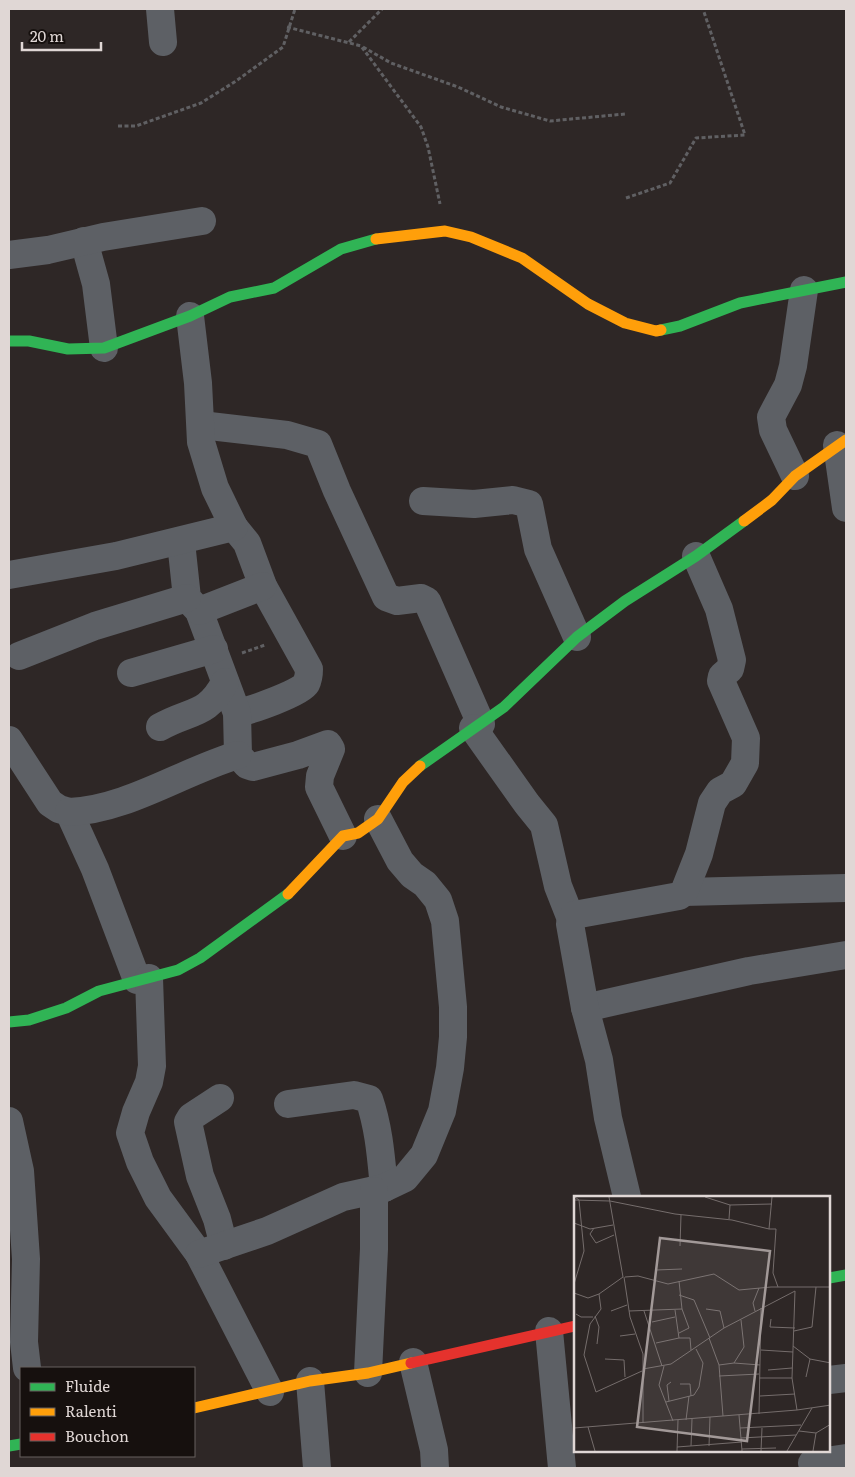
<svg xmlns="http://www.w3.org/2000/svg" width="855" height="1477" font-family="Literata,serif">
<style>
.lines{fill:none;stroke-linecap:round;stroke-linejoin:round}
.path{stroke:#606063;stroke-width:3;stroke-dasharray:4 2.5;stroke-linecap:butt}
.street{stroke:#5d6065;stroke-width:28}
.fast{stroke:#30b455;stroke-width:11}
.slow{stroke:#ff9f0a;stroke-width:11}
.jam{stroke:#e5322d;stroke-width:11}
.inset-road{fill:none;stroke:#756d6c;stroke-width:1}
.view{fill:#a29998;fill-opacity:0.15;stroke:#a29998;stroke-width:2.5}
.inset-edge{fill:none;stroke:#e0d7d5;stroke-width:2.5}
</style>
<rect width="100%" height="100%" fill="#2e2726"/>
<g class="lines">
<g class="path">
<polyline points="287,27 361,46 421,127 428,147 440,204"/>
<polyline points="349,42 382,9"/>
<polyline points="363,47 391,63 458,87 501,107 550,121 625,114"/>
<polyline points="118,126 136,126 201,103 236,81 283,47 295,9"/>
<polyline points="626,198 670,183 696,138 745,135 703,9"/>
<polyline points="242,653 265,645"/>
</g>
<g class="street">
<polyline points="160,9 163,42"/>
<polyline points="84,241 96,284 104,348"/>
<polyline points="9,255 48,250 103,237 202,221"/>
<polyline points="201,425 287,435 318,444 337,491 386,597 397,601 421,598 427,601 481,724"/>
<polyline points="837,445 846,508"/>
<polyline points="795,476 773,430 771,417 788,385 793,366 804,290"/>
<polyline points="423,501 474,504 513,500 529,504 538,549 577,637"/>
<path d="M 234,527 L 247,543 L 263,586 L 309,669 C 309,674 308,680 306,684 C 301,693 249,711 237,713"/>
<polyline points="181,542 187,598 199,611 237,713 238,755 247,765 253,767 298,755 328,744 331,749 320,776 319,787 343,836"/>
<polyline points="9,575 116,556 234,527 215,488 201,442 198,383 190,316"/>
<polyline points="199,611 263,586"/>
<polyline points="19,656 95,626 187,598"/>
<polyline points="131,673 214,649"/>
<path d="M 160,727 C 190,710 208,716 225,682"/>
<polyline points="473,728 527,804 544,825 558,886 571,919"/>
<polyline points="9,740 50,803 59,809 69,812 95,869 137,980"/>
<path d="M 69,812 C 127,810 183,771 238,755"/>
<polyline points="684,892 846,888"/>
<polyline points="149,978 152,1066 149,1082 136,1112 130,1133 140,1162 158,1198 199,1254 270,1392"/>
<polyline points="585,1008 749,971 846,955"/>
<polyline points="220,1098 191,1117 188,1122 200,1176 217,1219 224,1246"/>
<path d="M 288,1104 L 354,1095 L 369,1099 C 379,1128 381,1157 384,1188"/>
<polyline points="9,1121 20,1171 26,1259 24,1342 27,1368"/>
<polyline points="627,1197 608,1118 599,1060 585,1008 570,924 574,915 679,896 684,892 699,854 712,803 720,791 733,784 745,763 746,738 721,681 722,676 730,669 732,660 719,609 696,556"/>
<polyline points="199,1254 267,1231 343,1197 384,1188 405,1178 424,1155 442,1111 450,1068 453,1037 453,1007 445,921 438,900 425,884 412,875 400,861 378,819"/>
<polyline points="549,1331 562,1468"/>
<polyline points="413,1362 434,1450 435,1468"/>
<polyline points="368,1373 374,1249 374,1191"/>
<polyline points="829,1380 846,1378"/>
<polyline points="310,1381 317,1468"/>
<polyline points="812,1463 846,1458"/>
</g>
<g class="fast">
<polyline points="661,330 680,326 740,303 846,282"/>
<polyline points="9,341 29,341 68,349 104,348 190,316 230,297 274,288 341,249 376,239"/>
<polyline points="420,766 504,707 577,637 625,601 696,556 744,521"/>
<polyline points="9,1022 29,1020 66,1008 99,991 178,970 200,958 288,894"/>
<polyline points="829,1278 846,1275"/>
<polyline points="9,1446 21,1444"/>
</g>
<g class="slow">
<polyline points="376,239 445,231 471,237 522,258 588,304 625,323 656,331 661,330"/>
<polyline points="744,521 772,500 795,476 846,440"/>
<polyline points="288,894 343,836 358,833 378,819 403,782 420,766"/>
<polyline points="194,1408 310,1381 368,1373 411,1363"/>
</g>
<polyline class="jam" points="411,1363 575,1326"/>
</g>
<g transform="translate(574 1196)">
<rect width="256" height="256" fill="#2e2726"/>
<path class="inset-road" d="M 35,1 L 49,81 L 25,98 L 27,113 L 16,128 L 10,159 L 22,196 L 68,175M 131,1 L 156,9M 198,1 L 195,33 L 202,33 L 199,77 L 204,91M 0,4 L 36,5 L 101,18 L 158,24 L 195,33M 155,23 L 156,9 L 198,8M 0,27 L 16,33 L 39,29M 20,32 L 16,38 L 22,47 L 40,39M 106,50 L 107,19M 82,74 L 108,73M 50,81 L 56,121 L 69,158 L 69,227M 51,81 L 64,80 L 94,88 L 140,78 L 165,94 L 197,91 L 257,91M 0,88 L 10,55 L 5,4 L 1,1M 221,95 L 218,182 L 223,214M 0,97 L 14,102 L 25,98M 105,99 L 120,104 L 136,142M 132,113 L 146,115 L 150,132M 101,114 L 105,142 L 116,142 L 117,154M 37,115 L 53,109M 55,115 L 108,113 L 105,85M 70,115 L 88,170M 181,115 L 179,107 L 185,92M 2,118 L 7,121 L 19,121M 21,120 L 25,131 L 23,148M 197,123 L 196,131 L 221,132M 78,126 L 101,121M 220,135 L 238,131 L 242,91M 105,137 L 115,132 L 108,113M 46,140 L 61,138M 135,142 L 145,169M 82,147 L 105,142M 219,150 L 236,163 L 257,167M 187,154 L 219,156M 31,163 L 50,164 L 51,181M 160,167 L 186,169M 90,170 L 85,189 L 99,225M 69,173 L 97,168 L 150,132 L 221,95M 194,174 L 218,172M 145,180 L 185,178M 232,181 L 236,163M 185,182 L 218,182M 106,188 L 116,188 L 117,200M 186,200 L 221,198M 95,205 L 93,189 L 97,186M 92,206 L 120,199 L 125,191 L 129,167 L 122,153M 185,218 L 187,112M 165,219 L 168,255M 149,220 L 145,169 L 160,167 L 170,151 L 167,124M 112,224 L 115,200M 14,231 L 21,255M 0,232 L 223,214 L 257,209M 166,232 L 227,229M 225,235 L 242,237 L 257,228M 167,242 L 222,239M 117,250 L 118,223M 135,250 L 136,221M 103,251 L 168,246M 168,253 L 202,252M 103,255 L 104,224M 187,255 L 188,232M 213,255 L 238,212M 239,255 L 242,237"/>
<path class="view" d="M 86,42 L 196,55 L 173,245 L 63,231 Z"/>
<rect width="256" height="256" class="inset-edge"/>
</g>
<rect width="855" height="1477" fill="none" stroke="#e0d7d5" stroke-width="20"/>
<rect x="20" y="1367" width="175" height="90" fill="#16100e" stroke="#67605e"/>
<rect x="30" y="1383" width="25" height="8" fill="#30b455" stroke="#67605e"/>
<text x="65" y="1392" font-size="15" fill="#e0d7d5">Fluide</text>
<rect x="30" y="1408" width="25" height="8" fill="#ff9f0a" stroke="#67605e"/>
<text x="65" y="1417" font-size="15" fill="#e0d7d5">Ralenti</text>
<rect x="30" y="1433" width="25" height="8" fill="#e5322d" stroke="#67605e"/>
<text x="65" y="1442" font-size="15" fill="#e0d7d5">Bouchon</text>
<path d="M22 42v8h79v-8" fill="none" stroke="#e0d7d5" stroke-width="2.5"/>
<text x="30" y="42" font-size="15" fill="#e0d7d5" stroke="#16100e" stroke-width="4" paint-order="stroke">20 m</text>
</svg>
